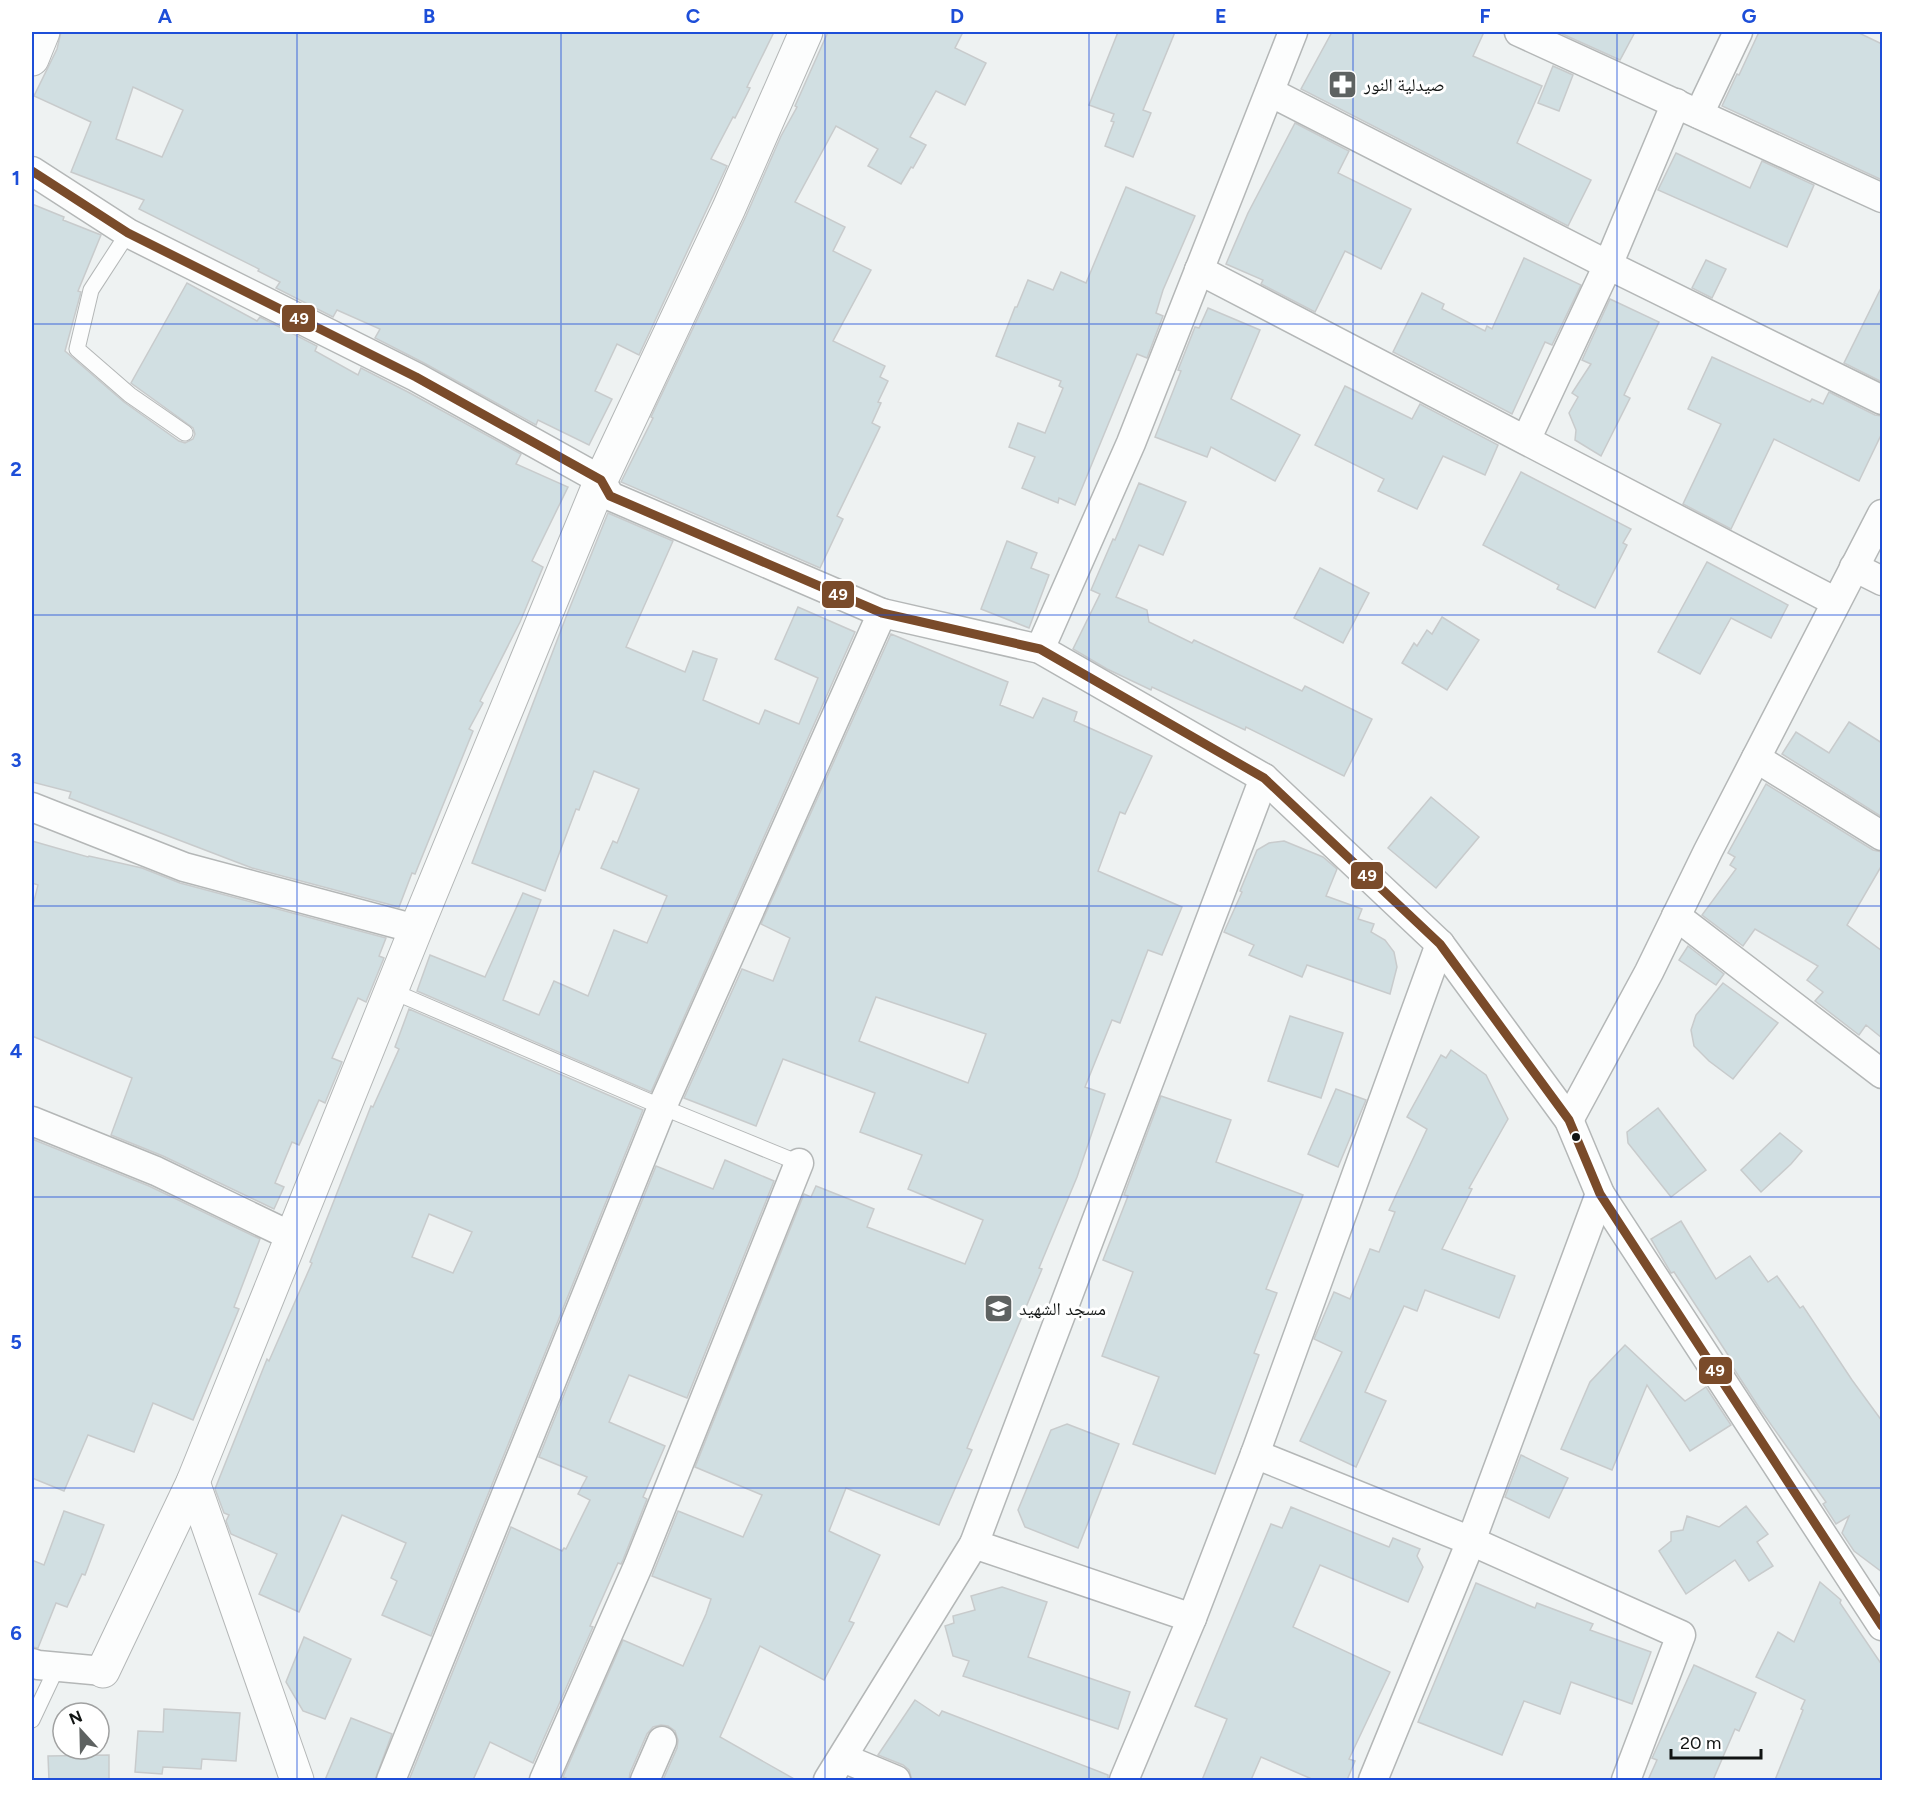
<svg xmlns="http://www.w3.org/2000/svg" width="1914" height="1812" font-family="Figtree,'Noto Naskh Arabic',sans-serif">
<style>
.building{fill:#d1dfe2;stroke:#c8cbcc;stroke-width:1.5;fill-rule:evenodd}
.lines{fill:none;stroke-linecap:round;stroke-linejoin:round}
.lane-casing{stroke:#b4b7b7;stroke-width:17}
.street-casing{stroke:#b4b7b7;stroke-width:31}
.secondary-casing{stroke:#b4b7b7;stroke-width:35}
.lane{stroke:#fcfdfd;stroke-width:15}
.street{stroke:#fcfdfd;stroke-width:28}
.secondary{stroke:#fcfdfd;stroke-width:33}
.bus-1-casing{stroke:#fff;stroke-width:14}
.bus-1{stroke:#7a4b2a;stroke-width:9}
.grid{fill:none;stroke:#1d4ed8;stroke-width:1.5;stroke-opacity:0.55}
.bus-dot{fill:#111413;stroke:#fff;stroke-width:2}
.labels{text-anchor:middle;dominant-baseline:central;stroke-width:6;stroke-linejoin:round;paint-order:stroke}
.poi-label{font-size:18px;fill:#111413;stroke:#fff;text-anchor:start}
.line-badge{stroke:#fff;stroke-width:2}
.badge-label{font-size:16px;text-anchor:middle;font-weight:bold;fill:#fff}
.neatline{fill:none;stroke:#1d4ed8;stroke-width:2}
.grid-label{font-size:20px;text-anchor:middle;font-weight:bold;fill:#1d4ed8}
</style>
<rect width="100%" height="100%" fill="#eef2f2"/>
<g class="building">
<path d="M 61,32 L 774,32 L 747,87 L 750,88 L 735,118 L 733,117 L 711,159 L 727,166 L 639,355 L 617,344 L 595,391 L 612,399 L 589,445 L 538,420 L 536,425 L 424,363 L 375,338 L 380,329 L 337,310 L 333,317 L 276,288 L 280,282 L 258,271 L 259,269 L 139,209 L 144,200 L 71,172 L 91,122 L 34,96 L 57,49 ZM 133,87 L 183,110 L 162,157 L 116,139 Z"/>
<polygon points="828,32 963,32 955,48 986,63 965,105 936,91 910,137 926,145 913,168 911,167 901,184 868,166 878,149 836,126 795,202 845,227 833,251 871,270 833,341 885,366 880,377 888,381 878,402 881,403 872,423 880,427 837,516 843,519 820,568 621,482 653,418 651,417 746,216 781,136 797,107 795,106"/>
<polygon points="1118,32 1175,32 1143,110 1151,113 1133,157 1105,146 1114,122 1111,121 1114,114 1089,105"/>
<polygon points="1332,32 1484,32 1473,56 1542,86 1517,143 1591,180 1568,226 1301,89"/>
<polygon points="1558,32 1635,32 1620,60"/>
<polygon points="1759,32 1857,32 1882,44 1882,180 1722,106 1737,74 1739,75"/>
<polygon points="1553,66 1573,75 1559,111 1538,103"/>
<polygon points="1295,123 1349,151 1338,173 1411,209 1381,269 1345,251 1315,312 1261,284 1263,280 1226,264 1248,213"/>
<polygon points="1676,153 1750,188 1762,161 1814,185 1787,247 1658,190"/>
<polygon points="1126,187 1195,216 1163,290 1156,313 1163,316 1147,358 1137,354 1075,505 1059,498 1058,503 1022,488 1035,457 1009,447 1018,423 1045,433 1063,388 1059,386 1061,381 996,356 1015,307 1017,307 1028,280 1053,290 1061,272 1086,283"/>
<polygon points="32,204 64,217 63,220 101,235 78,291 81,292 65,351 124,402 179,441 185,443 193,439 195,434 193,428 131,383 187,283 257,321 260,317 317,346 315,351 358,375 361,368 408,392 521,454 516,464 568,487 532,561 543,567 520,622 480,701 483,703 469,729 473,731 415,874 412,873 399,907 252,868 69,798 71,792 32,782"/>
<polygon points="1524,258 1581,285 1552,345 1545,342 1512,414 1393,352 1422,293 1444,304 1442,309 1485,331 1487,326 1492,329"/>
<polygon points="1706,260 1726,269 1712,298 1692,288"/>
<polygon points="1882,286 1882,382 1844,363"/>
<polygon points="1610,299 1659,322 1624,395 1630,398 1601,456 1575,440 1576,430 1569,413 1578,397 1572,393 1591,364 1582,360"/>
<polygon points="1208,308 1260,330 1231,399 1300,435 1275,481 1211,447 1207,457 1155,437 1181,371 1178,370 1195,327 1199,328"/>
<polygon points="1712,357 1810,402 1812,399 1823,404 1829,392 1875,415 1882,416 1882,433 1859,481 1774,439 1731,529 1683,504 1721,424 1688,409"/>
<polygon points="1345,386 1412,419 1420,404 1498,445 1485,475 1443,456 1417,509 1378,491 1384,479 1315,445"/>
<polygon points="1521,472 1631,529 1623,543 1627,545 1595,608 1557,589 1559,585 1483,545"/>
<polygon points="1139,483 1186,502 1163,555 1139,545 1116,597 1147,610 1149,622 1192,643 1194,640 1302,691 1305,686 1372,719 1344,776 1246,727 1245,730 1152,687 1151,690 1107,669 1073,649 1100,594 1091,590 1113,539 1115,540"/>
<polygon points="608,513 673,541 626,647 685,672 693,651 717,659 703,700 759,724 765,710 799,724 818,678 775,659 798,607 855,632 651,1092 417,991 430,955 485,977 523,893 541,900 503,1000 539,1015 554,981 588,996 614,930 647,943 667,896 601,868 613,841 617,843 639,789 594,771 579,810 576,809 545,891 472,863 566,617"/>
<polygon points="1007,541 1037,553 1031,568 1049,575 1029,628 981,609"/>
<polygon points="1707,562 1788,605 1771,638 1731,618 1700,674 1658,652"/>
<polygon points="1320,568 1369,593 1343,643 1294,618"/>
<polygon points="1442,617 1479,640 1447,690 1402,663 1414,643 1417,646 1427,630 1432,634"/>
<path d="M 891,634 L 1008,682 L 1000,705 L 1033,718 L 1043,698 L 1077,712 L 1074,721 L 1152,756 L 1125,814 L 1120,812 L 1098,871 L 1182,907 L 1162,955 L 1148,950 L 1120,1023 L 1112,1020 L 1085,1087 L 1105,1094 L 1077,1177 L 1039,1268 L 1042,1269 L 967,1448 L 972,1450 L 939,1525 L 846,1488 L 829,1531 L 880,1555 L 849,1621 L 854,1623 L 824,1680 L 760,1646 L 720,1737 L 796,1780 L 663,1780 L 677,1748 L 678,1740 L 675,1731 L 668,1726 L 661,1725 L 653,1727 L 647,1734 L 630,1773 L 629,1780 L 570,1780 L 563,1777 L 623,1640 L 683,1666 L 706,1614 L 711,1599 L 652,1576 L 678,1511 L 743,1537 L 762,1495 L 695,1467 L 804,1194 L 811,1197 L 816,1186 L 874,1209 L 867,1227 L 965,1264 L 983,1220 L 908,1189 L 922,1155 L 860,1132 L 875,1093 L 783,1059 L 756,1126 L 684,1098 L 742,969 L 773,981 L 790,938 L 761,924 ZM 876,997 L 986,1034 L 968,1083 L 859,1041 Z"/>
<polygon points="1849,722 1882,743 1882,817 1782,754 1796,732 1829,753"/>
<polygon points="1766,784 1873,850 1882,852 1882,865 1847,925 1882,951 1882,1038 1866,1025 1859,1035 1815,1001 1823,992 1807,980 1818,966 1755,929 1743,946 1702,915 1736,869 1730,865 1735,857 1728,853"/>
<polygon points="1431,797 1479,837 1436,888 1388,848"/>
<polygon points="32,841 88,857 89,856 142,868 180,883 386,938 379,956 384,958 366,1002 358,998 332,1058 342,1062 325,1103 319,1100 299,1145 292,1142 275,1183 284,1187 274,1209 163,1156 111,1135 132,1078 32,1036 32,909 38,885 32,883"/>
<polygon points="1284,841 1323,857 1337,869 1326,896 1362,909 1358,919 1374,924 1371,932 1385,940 1394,952 1397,967 1390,994 1307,965 1302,977 1249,955 1254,945 1224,932 1242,892 1240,891 1257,850 1269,843"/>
<polygon points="1688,946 1724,974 1716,985 1679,960"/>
<polygon points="1723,983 1778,1023 1733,1079 1709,1061 1694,1046 1691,1030 1696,1015"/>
<path d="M 409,1009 L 643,1110 L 431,1636 L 382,1615 L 397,1581 L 391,1578 L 406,1543 L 342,1515 L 299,1612 L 259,1594 L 277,1554 L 231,1534 L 226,1521 L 229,1515 L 224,1513 L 215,1489 L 267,1359 L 269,1361 L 312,1263 L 310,1262 L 371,1106 L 373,1107 L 399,1049 L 395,1047 ZM 429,1214 L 472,1232 L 453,1273 L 412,1257 Z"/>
<polygon points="1290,1016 1343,1033 1321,1098 1268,1081"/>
<polygon points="1451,1050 1486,1075 1508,1119 1469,1188 1472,1189 1442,1249 1515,1276 1499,1318 1425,1290 1417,1311 1404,1306 1365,1392 1386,1401 1356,1467 1300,1441 1342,1352 1314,1339 1334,1292 1350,1299 1370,1249 1379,1252 1395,1212 1389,1210 1427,1129 1407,1117 1441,1055 1446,1058"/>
<polygon points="1336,1089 1366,1100 1338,1167 1308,1154"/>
<polygon points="1161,1096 1231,1120 1216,1162 1303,1195 1266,1289 1277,1293 1254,1353 1259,1355 1215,1474 1133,1444 1159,1377 1102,1356 1133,1272 1103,1260 1128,1196 1124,1195"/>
<polygon points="1658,1108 1706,1170 1671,1197 1628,1143 1627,1132"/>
<polygon points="1780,1133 1802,1151 1791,1164 1761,1192 1741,1170"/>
<polygon points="32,1139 149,1186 260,1239 234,1307 239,1309 193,1420 153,1403 134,1452 88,1435 64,1491 32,1478"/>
<polygon points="725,1160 774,1181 687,1398 629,1375 609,1422 665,1446 643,1497 647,1499 623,1560 621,1564 618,1563 590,1626 593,1627 533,1763 490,1742 473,1780 409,1780 511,1527 562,1551 564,1548 566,1549 590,1500 578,1494 587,1477 539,1457 656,1166 713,1189"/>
<polygon points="1681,1221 1716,1279 1750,1256 1768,1282 1777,1276 1800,1308 1803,1306 1852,1380 1882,1421 1882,1572 1854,1551 1842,1533 1849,1516 1836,1524 1823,1504 1826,1502 1760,1409 1734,1369 1730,1363 1732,1361 1674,1272 1671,1273 1651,1239"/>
<polygon points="1625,1345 1685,1401 1706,1387 1731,1425 1690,1451 1647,1385 1612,1470 1561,1449 1590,1382"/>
<polygon points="1067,1424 1119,1444 1078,1548 1025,1527 1018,1510 1051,1430"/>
<polygon points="1521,1455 1568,1478 1549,1518 1505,1497"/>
<polygon points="1746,1506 1768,1534 1757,1542 1773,1566 1749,1581 1735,1560 1686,1594 1659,1551 1671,1541 1671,1532 1683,1530 1687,1516 1719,1527"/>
<polygon points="1291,1507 1389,1547 1393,1538 1420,1549 1417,1556 1423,1567 1408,1602 1320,1565 1293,1627 1390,1672 1349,1759 1355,1761 1347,1780 1314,1780 1261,1757 1251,1780 1202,1780 1227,1719 1195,1706 1271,1524 1282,1528"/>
<polygon points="64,1511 104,1525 85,1575 82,1574 67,1607 56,1603 38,1648 32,1647 32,1560 44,1565"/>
<polygon points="1820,1582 1841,1600 1840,1603 1882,1665 1882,1780 1775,1780 1803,1710 1801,1709 1805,1700 1756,1677 1778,1632 1794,1642"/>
<polygon points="1476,1583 1535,1608 1537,1603 1593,1624 1590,1630 1651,1652 1632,1704 1571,1682 1560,1714 1524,1701 1502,1755 1418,1722"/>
<polygon points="1002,1587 1047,1602 1028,1657 1130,1692 1118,1729 963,1676 969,1661 953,1656 945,1626 954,1623 953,1616 975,1610 971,1596"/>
<polygon points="304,1637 351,1659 325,1719 303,1711 286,1682"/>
<polygon points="1694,1665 1756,1693 1739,1731 1735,1729 1713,1780 1648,1780 1657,1760 1652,1758 1653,1756"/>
<polygon points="915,1700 939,1716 942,1711 1108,1775 1108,1780 912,1780 909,1770 903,1765 878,1755"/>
<polygon points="164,1709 240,1713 236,1761 202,1759 201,1769 163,1767 162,1774 135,1772 138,1731 163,1732"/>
<polygon points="351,1718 392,1734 375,1780 325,1780"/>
<polygon points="109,1755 109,1780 49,1780 48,1756"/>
</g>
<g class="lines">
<defs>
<g id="lane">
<polyline points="128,233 91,290 77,349 130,395 185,433"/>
<polyline points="392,991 662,1107 799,1163"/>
<polyline points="32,1720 57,1667"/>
</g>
<g id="street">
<polyline points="1519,32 1882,198"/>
<polyline points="1270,92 1608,265 1882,400"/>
<polyline points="1699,114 1738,32"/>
<polyline points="32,171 128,233 416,377 601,480 610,496 882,613 1040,649 1264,778 1440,944 1569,1120 1600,1194 1882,1626"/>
<polyline points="1199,270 1836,602"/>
<polyline points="1526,440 1608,265 1676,103"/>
<polyline points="1854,567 1882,581"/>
<polyline points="1040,649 1131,443 1293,32"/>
<polyline points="1756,758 1882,836"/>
<polyline points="32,807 184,867 416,929"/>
<polyline points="1676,916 1882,1074"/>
<polyline points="1569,1120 1649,972 1708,851 1882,514"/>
<polyline points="32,1121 156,1171 291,1236"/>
<polyline points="1255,1454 1471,1541 1681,1635 1626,1780"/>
<polyline points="974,1544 1192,1618"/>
<polyline points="32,1663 38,1665 103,1671"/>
<polyline points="843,1758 896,1780"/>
<polyline points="391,1780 662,1107 882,613"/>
<polyline points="544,1780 638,1566 799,1163"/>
<polyline points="645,1780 662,1741"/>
<polyline points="828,1780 974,1544 1264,778"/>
<polyline points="1124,1780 1192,1618 1255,1454 1440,944"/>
<polyline points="1373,1780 1471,1541 1600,1194"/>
</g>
<g id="secondary">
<polyline points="32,59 43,32"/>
<polyline points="193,1482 297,1780"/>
<polyline points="103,1671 193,1482 416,929 601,480 729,208 806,32"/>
</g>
</defs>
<use href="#lane" class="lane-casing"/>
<use href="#street" class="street-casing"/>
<use href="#secondary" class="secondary-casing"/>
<use href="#lane" class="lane"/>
<use href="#street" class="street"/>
<use href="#secondary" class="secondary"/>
<defs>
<polyline id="bus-1" points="32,171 128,233 416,377 601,480 610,496 882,613 1040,649 1264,778 1440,944 1569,1120 1600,1194 1882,1626"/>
</defs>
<use href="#bus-1" class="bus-1-casing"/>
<use href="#bus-1" class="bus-1"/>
</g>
<path class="grid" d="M 297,32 L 297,1780M 561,32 L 561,1780M 825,32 L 825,1780M 1089,32 L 1089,1780M 1353,32 L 1353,1780M 1617,32 L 1617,1780M 32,324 L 1882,324M 32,615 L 1882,615M 32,906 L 1882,906M 32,1197 L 1882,1197M 32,1488 L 1882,1488"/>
<defs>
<symbol id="pharmacy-square" viewBox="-11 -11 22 22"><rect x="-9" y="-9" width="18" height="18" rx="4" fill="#5e6261" stroke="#fff"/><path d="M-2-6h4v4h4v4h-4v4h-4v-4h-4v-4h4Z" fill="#fff"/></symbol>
<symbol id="school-square" viewBox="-11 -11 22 22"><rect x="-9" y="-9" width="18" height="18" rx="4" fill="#5e6261" stroke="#fff"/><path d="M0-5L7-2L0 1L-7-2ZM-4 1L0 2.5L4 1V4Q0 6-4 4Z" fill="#fff"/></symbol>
</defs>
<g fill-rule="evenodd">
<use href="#pharmacy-square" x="1326" y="68" width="33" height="33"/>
<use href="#school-square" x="982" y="1292" width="33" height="33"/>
</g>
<circle class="bus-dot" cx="1576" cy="1137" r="5"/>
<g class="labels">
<g class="poi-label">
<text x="1364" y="85">صيدلية النور</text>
<text x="1019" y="1309">مسجد الشهيد</text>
</g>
</g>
<g class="line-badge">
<rect x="281" y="304" width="35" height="29" rx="6" fill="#7a4b2a"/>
<rect x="821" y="580" width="34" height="29" rx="6" fill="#7a4b2a"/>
<rect x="1350" y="861" width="34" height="29" rx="6" fill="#7a4b2a"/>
<rect x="1698" y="1356" width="35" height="29" rx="6" fill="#7a4b2a"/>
</g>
<g class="badge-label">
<text x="299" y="324">49</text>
<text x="838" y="600">49</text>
<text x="1367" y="881">49</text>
<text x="1715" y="1376">49</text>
</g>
<rect width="1914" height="1812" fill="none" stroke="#ffffff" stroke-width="66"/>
<g transform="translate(81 1731) rotate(338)"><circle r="28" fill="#ffffff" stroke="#a0a1a1" stroke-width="1.5"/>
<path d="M0-4.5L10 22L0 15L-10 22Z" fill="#5e6261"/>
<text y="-9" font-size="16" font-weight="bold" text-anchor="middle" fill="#111413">N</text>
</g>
<path d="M1671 1749v9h90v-9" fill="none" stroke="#111413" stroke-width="3"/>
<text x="1680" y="1749" font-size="18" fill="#111413" stroke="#ffffff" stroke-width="4.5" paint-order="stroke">20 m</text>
<rect x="33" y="33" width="1848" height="1746" class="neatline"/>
<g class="grid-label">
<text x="165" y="23">A</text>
<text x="429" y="23">B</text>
<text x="693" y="23">C</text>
<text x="957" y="23">D</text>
<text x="1221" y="23">E</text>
<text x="1485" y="23">F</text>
<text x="1749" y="23">G</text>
<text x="16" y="185">1</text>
<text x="16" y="476">2</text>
<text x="16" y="767">3</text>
<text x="16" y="1058">4</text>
<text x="16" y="1349">5</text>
<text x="16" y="1640">6</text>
</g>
</svg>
